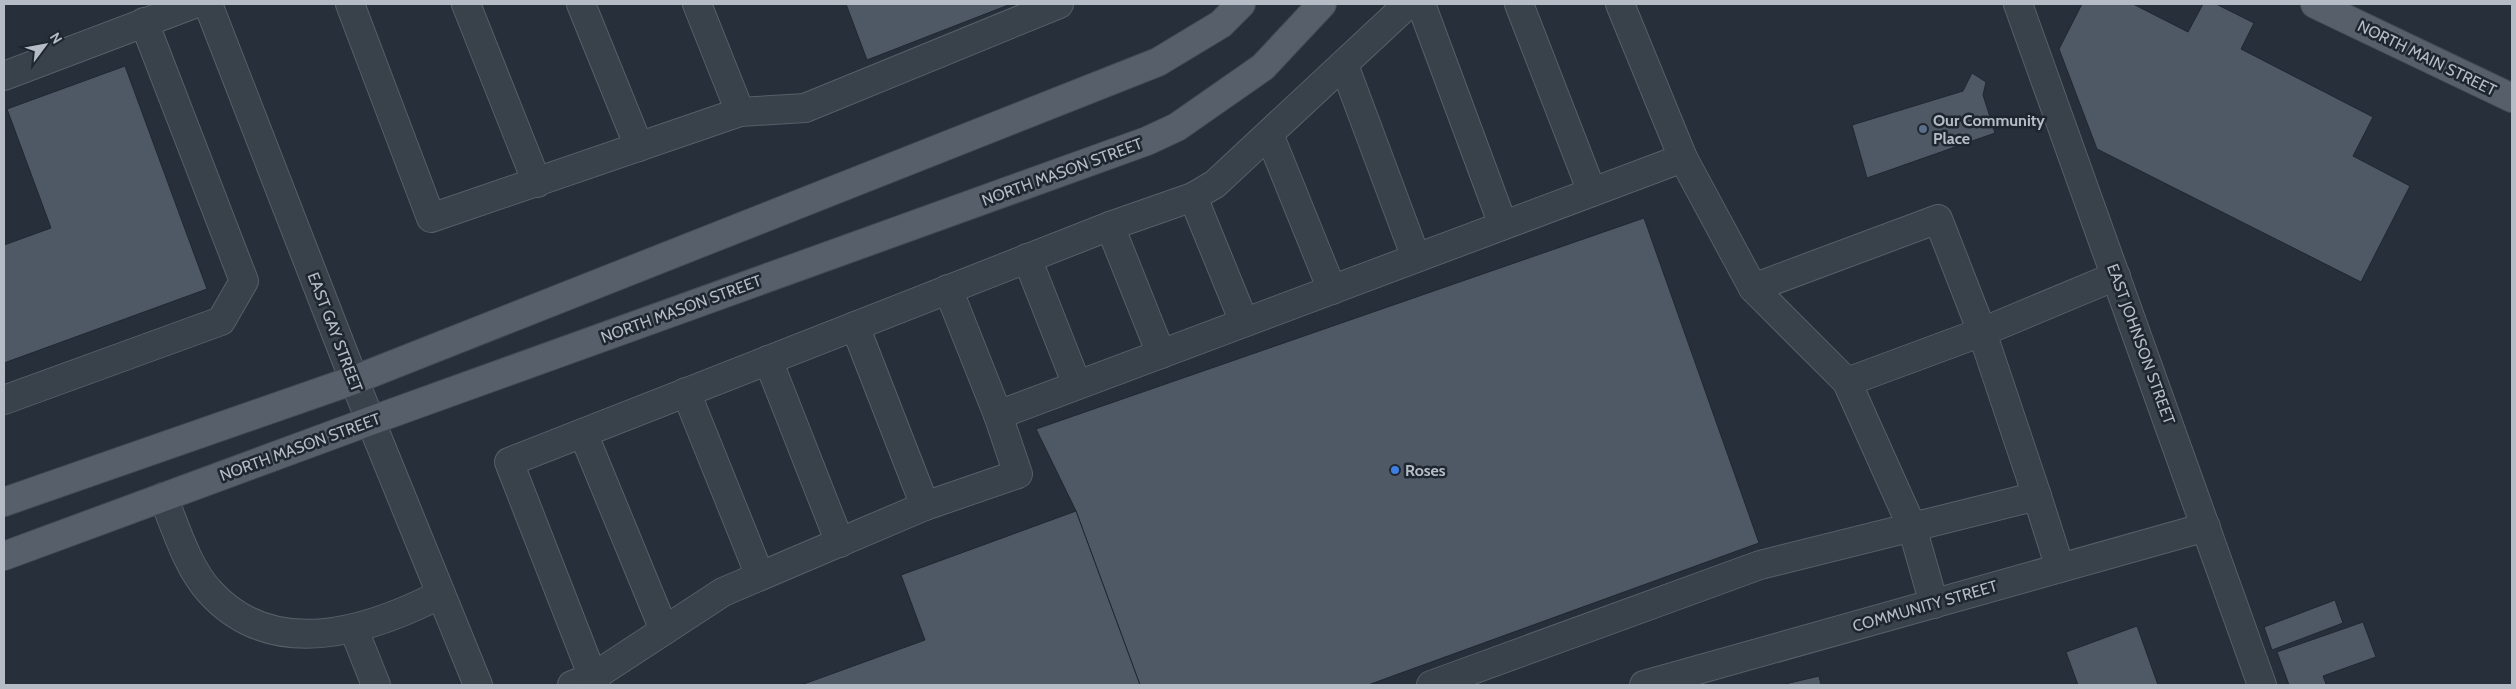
<svg xmlns="http://www.w3.org/2000/svg" width="2516" height="689" font-family="Cabin,sans-serif">
<style>
.building{fill:#4f5865;stroke:#202831}
.lines{fill:none;stroke-linecap:round;stroke-linejoin:round}
.minor-casing{stroke:#575f68;stroke-width:30}
.major-casing{stroke:#424a53;stroke-width:30}
.minor{stroke:#39414a;stroke-width:28}
.major{stroke:#57606a;stroke-width:28}
.service-dot{fill:#5c6f8a;stroke:#1e262f;stroke-width:2}
.shop-dot{fill:#3f7fe0;stroke:#1e262f;stroke-width:2}
.labels{text-anchor:middle;dominant-baseline:central;stroke-width:5;stroke-linejoin:round;paint-order:stroke}
.street-label{font-size:16px;fill:#b5bcc6;stroke:#1e262f}
.poi-label{font-size:16px;font-weight:bold;fill:#b5bcc6;stroke:#1e262f;text-anchor:start}
</style>
<rect width="100%" height="100%" fill="#262f3a"/>
<g class="building">
<polygon points="846,4 1011,4 867,60"/>
<polygon points="2082,4 2133,4 2188,32 2203,4 2216,4 2254,23 2241,49 2373,117 2353,156 2410,186 2361,282 2097,149 2059,49"/>
<polygon points="125,66 207,289 4,363 4,245 51,228 7,109"/>
<polygon points="1972,73 1986,82 1983,95 1995,133 1867,178 1852,125 1963,91"/>
<polygon points="1644,218 1759,543 1368,685 1140,685 1076,511 1036,429"/>
<polygon points="1076,511 1140,685 801,685 925,640 901,575"/>
<polygon points="2335,600 2343,623 2272,650 2264,627"/>
<polygon points="2363,622 2376,657 2323,676 2326,684 2324,685 2289,685 2277,652"/>
<polygon points="2137,626 2158,685 2078,685 2066,652"/>
<polygon points="1819,676 1821,685 1781,685"/>
</g>
<g class="lines">
<defs>
<g id="minor">
<polyline points="208,4 354,380 478,685"/>
<polyline points="350,4 431,218 740,112 805,108 1059,4"/>
<polyline points="466,4 537,183"/>
<polyline points="581,4 639,147"/>
<polyline points="697,4 740,112"/>
<polyline points="1421,4 1503,225"/>
<polyline points="1519,4 1592,192"/>
<polyline points="2018,4 2262,685"/>
<polyline points="1344,65 1416,258"/>
<polyline points="4,76 194,4"/>
<polyline points="1269,134 1332,290"/>
<polyline points="1683,158 1753,288 1847,382"/>
<polyline points="1193,197 1244,322"/>
<polyline points="1110,226 1161,354"/>
<polyline points="1027,258 1077,385"/>
<polyline points="1753,288 1938,219 1982,332 2037,496"/>
<polyline points="948,289 998,415"/>
<polyline points="855,326 925,506"/>
<polyline points="768,360 840,543"/>
<polyline points="686,392 760,576"/>
<polyline points="4,400 221,321 244,281 144,22"/>
<polyline points="583,433 664,630"/>
<path d="M 163,497 C 176,528 187,567 210,592 C 274,662 369,631 441,594"/>
<polyline points="1934,604 1912,527 1847,382 1982,332 2116,276"/>
<polyline points="354,630 376,685"/>
<polyline points="572,685 593,677 723,592 925,506 1018,474 998,415 1683,158 1620,4"/>
<polyline points="596,685 509,462 1110,226 1193,197 1215,184 1408,4"/>
<polyline points="1431,685 1760,565 2037,496 2060,568"/>
<polyline points="1644,685 2206,527"/>
</g>
<g id="major">
<polyline points="2315,4 2512,98"/>
<polyline points="4,502 354,380 1158,62 1221,24 1241,4"/>
<polyline points="4,556 370,421 1147,141 1177,127 1263,67 1322,4"/>
</g>
</defs>
<use href="#minor" class="minor-casing"/>
<use href="#major" class="major-casing"/>
<use href="#minor" class="minor"/>
<use href="#major" class="major"/>
</g>
<circle class="service-dot" cx="1923" cy="129" r="5"/>
<circle class="shop-dot" cx="1395" cy="470" r="5"/>
<g class="labels">
<g class="street-label">
<text transform="translate(2427 58) rotate(26)">NORTH MAIN STREET</text>
<text transform="translate(1062 172) rotate(-20)">NORTH MASON STREET</text>
<text transform="translate(681 309) rotate(-20)">NORTH MASON STREET</text>
<text transform="translate(335 332) rotate(69)">EAST GAY STREET</text>
<text transform="translate(2141 344) rotate(70)">EAST JOHNSON STREET</text>
<text transform="translate(300 447) rotate(-20)">NORTH MASON STREET</text>
<text transform="translate(1925 606) rotate(-16)">COMMUNITY STREET</text>
</g>
<g class="poi-label">
<text x="1933" y="120">Our Community<tspan x="1933" dy="18">Place</tspan></text>
<text x="1405" y="470">Roses</text>
</g>
</g>
<rect width="2516" height="689" fill="none" stroke="#b5bcc6" stroke-width="10"/>
<g transform="translate(45 45) rotate(58)" stroke="#1e262f" stroke-width="4" paint-order="stroke">
<path d="M0-4L9 19L0 12L-9 19Z" fill="#b5bcc6"/>
<text y="-8" font-size="14" font-weight="bold" text-anchor="middle" fill="#b5bcc6">N</text>
</g>
</svg>
